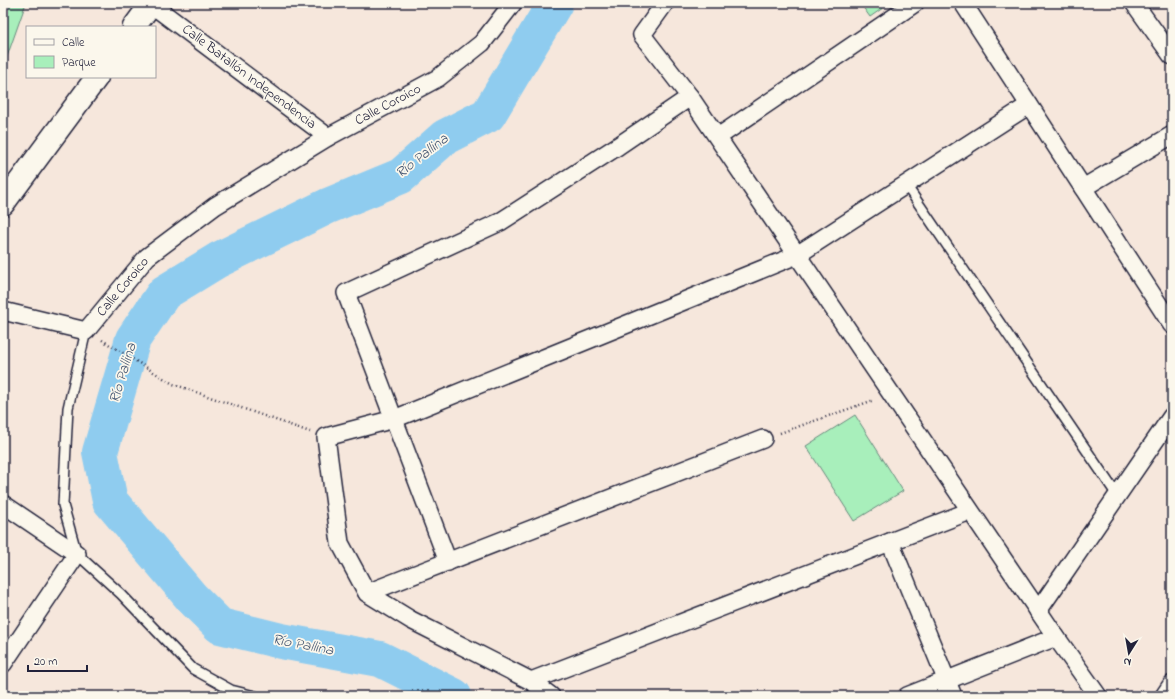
<svg xmlns="http://www.w3.org/2000/svg" width="1175" height="699" font-family="'Indie Flower',sans-serif">
<style>
.green{fill:#a8efbb;stroke:#65887b}
.lines{fill:none;stroke-linecap:round;stroke-linejoin:round}
.river{stroke:#8fccef;stroke-width:36}
.service-casing{stroke:#22223b;stroke-width:12}
.minor-casing{stroke:#22223b;stroke-width:20}
.secondary-casing{stroke:#22223b;stroke-width:25}
.path{stroke:#22223b;stroke-width:2.5;stroke-dasharray:1 3;stroke-linecap:butt}
.service{stroke:#fbf7ec;stroke-width:9}
.minor{stroke:#fbf7ec;stroke-width:17}
.secondary{stroke:#fbf7ec;stroke-width:22}
.labels{text-anchor:middle;dominant-baseline:central;stroke-width:3.5;stroke-linejoin:round;paint-order:stroke}
.street-label{font-size:14px;fill:#22223b;stroke:#fbf7ec}
.water-label{font-size:15px;font-style:italic;fill:#435571;stroke:#fbf7ec}
</style>
<rect width="100%" height="100%" fill="#f6e7dc"/>
<filter id="ink" filterUnits="userSpaceOnUse"><feTurbulence type="fractalNoise" baseFrequency=".025" numOctaves="2"/><feDisplacementMap in="SourceGraphic" scale="8" xChannelSelector="R" yChannelSelector="G"/><feConvolveMatrix kernelMatrix="1 2 1 2 8 2 1 2 1" color-interpolation-filters="sRGB"/></filter>
<g filter="url(#ink)">
<g class="green">
<polygon points="3,3 26,3 3,68"/>
<polygon points="860,3 890,3 870,17"/>
<polygon points="855,415 903,491 854,521 806,446"/>
</g>
<g class="lines">
<polyline class="river" points="454,696 380,659 281,641 220,626 192,598 110,501 100,452 133,339 164,293 218,260 328,206 401,176 445,137 488,115 555,3"/>
<defs>
<g id="service">
<polyline points="906,185 1117,495"/>
<polyline points="86,331 68,408 63,505 77,554 121,594 193,669 231,690 255,696"/>
</g>
<g id="minor">
<polyline points="152,3 151,4 328,137"/>
<polyline points="665,3 642,35 690,97 1056,637 1098,696"/>
<polyline points="963,3 1172,325"/>
<polyline points="1134,3 1172,56"/>
<polyline points="718,137 915,3"/>
<polyline points="1083,188 1172,135"/>
<polyline points="3,311 86,331 147,257 215,206 328,137 438,78 482,43 513,3"/>
<polyline points="3,504 77,554 3,664"/>
<polyline points="890,542 953,696"/>
<polyline points="448,562 346,293 500,222 618,146 690,97"/>
<polyline points="367,593 763,439"/>
<polyline points="1038,611 1172,416"/>
<polyline points="531,681 970,511"/>
<polyline points="551,696 531,681 411,620 367,593 340,543 326,437 394,419 797,255 1029,105"/>
<polyline points="907,696 1056,637"/>
<polyline points="1164,696 1172,684"/>
</g>
<g id="secondary">
<polyline points="134,27 151,4 150,3"/>
<polyline points="3,204 97,77"/>
</g>
</defs>
<use href="#service" class="service-casing"/>
<use href="#minor" class="minor-casing"/>
<use href="#secondary" class="secondary-casing"/>
<g class="path">
<polyline points="102,340 173,384 310,432"/>
<polyline points="780,433 874,400"/>
</g>
<use href="#service" class="service"/>
<use href="#minor" class="minor"/>
<use href="#secondary" class="secondary"/>
</g>
</g>
<g class="labels">
<g class="street-label">
<text transform="translate(249 77) rotate(37)">Calle Batallón Independencia</text>
<text transform="translate(388 105) rotate(-28)">Calle Coroico</text>
<text transform="translate(123 287) rotate(-50)">Calle Coroico</text>
</g>
<g class="water-label">
<text transform="translate(422 156) rotate(-38)">Río Pallina</text>
<text transform="translate(123 373) rotate(-73)">Río Pallina</text>
<text transform="translate(303 645) rotate(11)">Río Pallina</text>
</g>
</g>
<rect width="1175" height="699" fill="none" stroke="#fbf7ec" stroke-width="16"/>
<rect x="8" y="8" width="1159" height="683" fill="none" stroke="#22223b" stroke-width="1.5" filter="url(#ink)"/>
<rect x="26" y="26" width="130" height="52" fill="#fbf7ec" stroke="#a4a2a5"/>
<rect x="34" y="39" width="20" height="6" fill="#fbf7ec" stroke="#a4a2a5"/>
<text x="62" y="46" font-size="12" fill="#22223b">Calle</text>
<rect x="34" y="56" width="20" height="12" fill="#a8efbb" stroke="#a4a2a5"/>
<text x="62" y="66" font-size="12" fill="#22223b">Parque</text>
<g transform="translate(1129 653) rotate(191)" stroke="#fbf7ec" stroke-width="3" paint-order="stroke">
<path d="M0-3L7 15L0 10L-7 15Z" fill="#22223b"/>
<text y="-6" font-size="11" font-weight="bold" text-anchor="middle" fill="#22223b">N</text>
</g>
<path d="M28 665v6h59v-6" fill="none" stroke="#22223b" stroke-width="2"/>
<text x="34" y="665" font-size="12" fill="#22223b" stroke="#fbf7ec" stroke-width="3" paint-order="stroke">20 m</text>
</svg>
